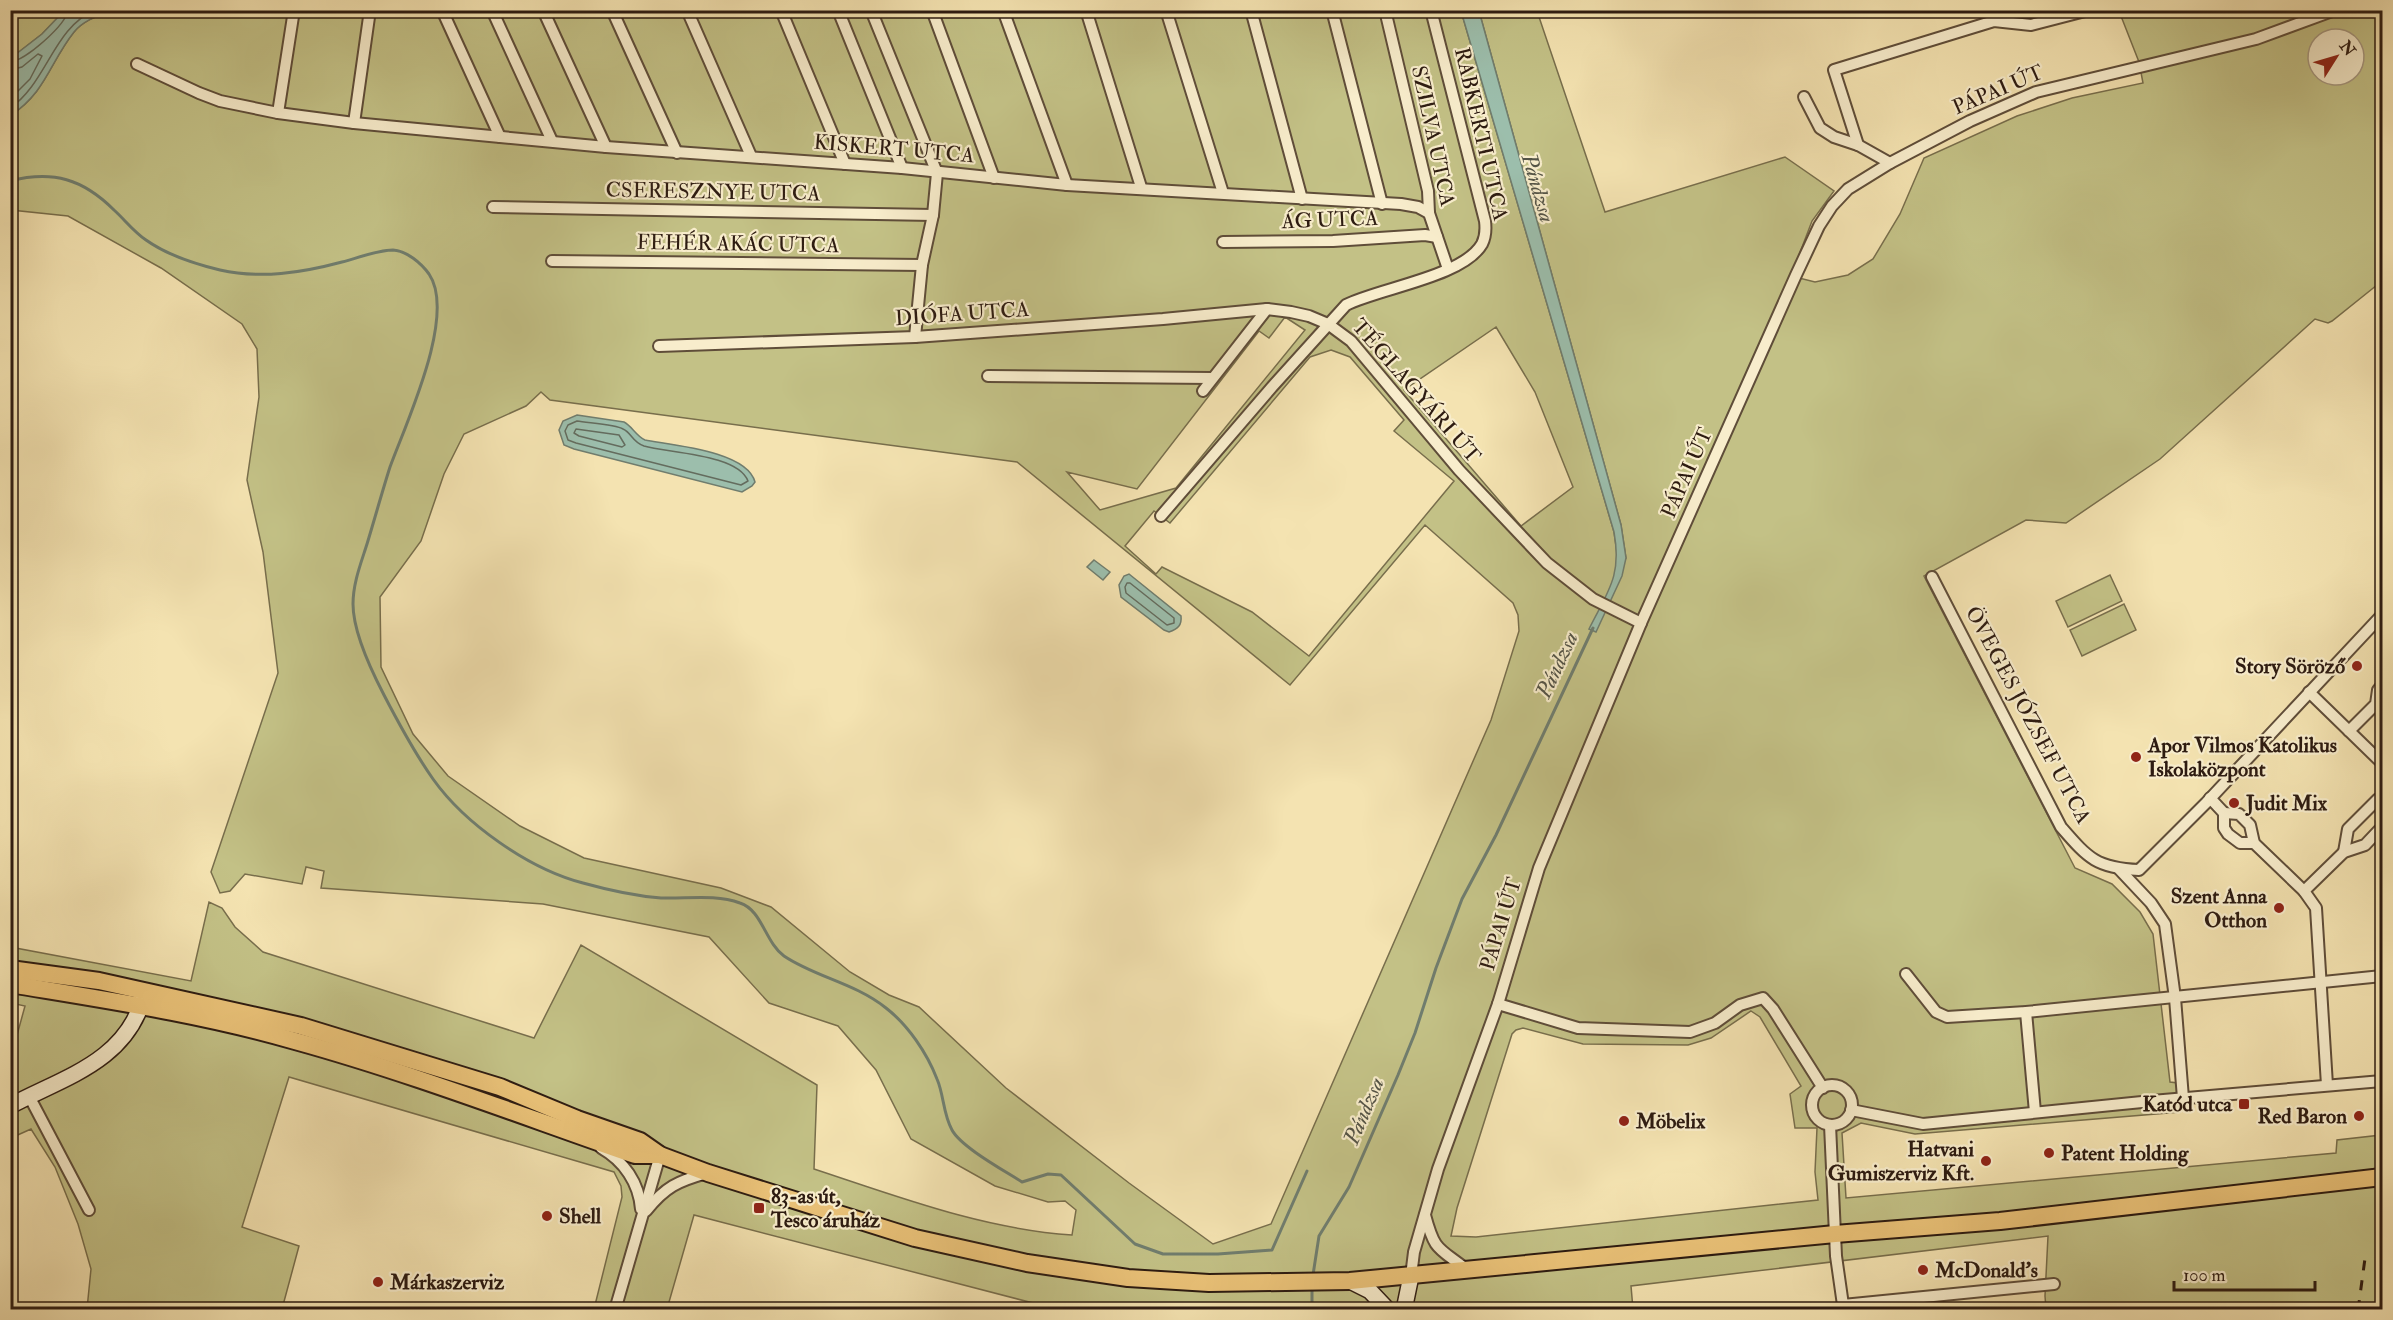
<svg xmlns="http://www.w3.org/2000/svg" width="2393" height="1320" font-family="'IM FELL Double Pica',serif">
<style>
.green{fill:#c3c186;stroke:#786e4c;stroke-width:1.5;fill-rule:evenodd}
.water{fill:#9cbeac;stroke:#707d6e;stroke-width:1.5}
.lines{fill:none;stroke-linecap:round;stroke-linejoin:round}
.shore{stroke:#646c5e;stroke-width:1.5}
.stream{stroke:#707d6e;stroke-width:3}
.street-casing{stroke:#5f4d39;stroke-width:14}
.secondary-casing{stroke:#2d1b11;stroke-width:18}
.primary-casing{stroke:#2d1b11;stroke-width:20}
.street{stroke:#f8edcc;stroke-width:10}
.secondary{stroke:#f8edcc;stroke-width:15}
.primary{stroke:#eac278;stroke-width:16}
.rail{stroke:#2d1b11;stroke-width:3;stroke-dasharray:10 10;stroke-linecap:butt}
.poi-dot{fill:#8f2418;stroke:#f8edcc;stroke-width:2}
.labels{text-anchor:middle;dominant-baseline:central;stroke-width:4.5;stroke-linejoin:round;paint-order:stroke}
.street-label{font-size:21px;fill:#2d1b11;stroke:#f8edcc}
.poi-label{font-size:21px;font-weight:bold;fill:#2d1b11;stroke:#f8edcc;text-anchor:start}
.water-label{font-size:22px;font-style:italic;fill:#545447;stroke:#f8edcc}
</style>
<rect width="100%" height="100%" fill="#f4e3b1"/>
<filter id="stains"><feTurbulence type="fractalNoise" baseFrequency=".00333" numOctaves="4"/><feColorMatrix values="0 0 0 0 .2 0 0 0 0 .09 0 0 0 0 .02 0 0 0 .5 -.17"/></filter>
<radialGradient id="worn" r=".72"><stop offset=".6" stop-color="#630" stop-opacity="0"/><stop offset="1" stop-color="#630" stop-opacity=".3"/></radialGradient>
<g class="green">
<polygon points="11,11 64,11 42,34 11,58"/>
<path d="M 110,11 L 1461,11 L 1614,532 L 1618,561 L 1614,579 L 1626,558 L 1621,525 L 1479,11 L 1548,11 L 1538,14 L 1605,212 L 1785,157 L 1834,191 L 1812,221 L 1791,276 L 1815,282 L 1848,275 L 1873,259 L 1900,214 L 1924,158 L 2017,116 L 2072,98 L 2143,83 L 2139,62 L 2119,11 L 2382,11 L 2382,281 L 2332,321 L 2328,323 L 2315,319 L 2160,459 L 2066,523 L 2026,520 L 1924,576 L 2075,868 L 2112,884 L 2140,912 L 2153,934 L 2170,1082 L 2178,1083 L 2180,1112 L 1915,1134 L 1861,1123 L 1842,1133 L 1846,1198 L 2336,1153 L 2337,1140 L 2381,1135 L 2378,1096 L 2382,1095 L 2382,1309 L 2046,1309 L 2045,1296 L 2048,1236 L 1631,1286 L 1633,1309 L 1056,1309 L 694,1215 L 667,1309 L 594,1309 L 622,1197 L 621,1186 L 614,1172 L 289,1077 L 242,1227 L 299,1246 L 282,1309 L 87,1309 L 91,1269 L 78,1224 L 55,1167 L 31,1129 L 11,1138 L 11,1057 L 25,1006 L 11,1003 L 10,947 L 191,981 L 209,902 L 222,908 L 235,927 L 263,952 L 534,1038 L 581,945 L 817,1085 L 814,1169 C 899,1197 983,1229 1072,1235 L 1076,1210 L 1065,1201 L 1048,1202 L 995,1186 L 911,1139 L 876,1070 L 838,1026 L 769,1003 L 709,937 L 543,904 L 321,888 L 324,871 L 306,867 L 302,884 L 245,874 L 230,891 L 220,893 L 211,872 L 278,673 L 263,552 L 247,480 L 259,397 L 257,349 L 242,324 L 161,268 L 68,216 L 11,210 L 11,115 C 46,92 50,62 74,32 C 83,21 97,16 110,11 ZM 2318,39 L 2354,39 L 2354,75 L 2318,75 ZM 1285,317 L 1305,330 L 1176,488 L 1100,510 L 1067,472 L 1137,489 L 1259,331 L 1269,338 ZM 1496,327 L 1535,392 L 1573,487 L 1521,526 L 1404,390 ZM 1331,350 L 1350,357 L 1404,420 L 1394,431 L 1454,481 L 1309,656 L 1252,612 L 1162,567 L 1156,574 L 1125,546 L 1154,511 L 1170,523 L 1310,357 ZM 541,392 L 550,400 L 1017,462 L 1290,685 L 1425,525 L 1513,603 L 1518,615 L 1519,631 L 1491,720 L 1271,1224 L 1213,1244 L 1129,1183 L 1006,1088 L 919,1007 L 889,995 L 850,972 L 771,907 L 721,888 L 584,858 L 520,826 L 448,776 L 413,734 L 381,667 L 380,597 L 421,541 L 444,474 L 464,434 L 526,406 ZM 1751,1011 L 1760,1017 L 1801,1086 L 1790,1094 L 1795,1128 L 1817,1128 L 1815,1172 L 1818,1200 L 1476,1237 L 1451,1236 L 1457,1208 L 1512,1034 L 1516,1030 L 1523,1028 L 1583,1044 L 1688,1045 L 1711,1038 Z"/>
<polygon points="2110,575 2122,601 2068,627 2056,601"/>
<polygon points="2124,604 2136,630 2082,656 2070,630"/>
</g>
<g class="water">
<path d="M 64,11 L 110,11 C 97,16 83,21 74,32 C 50,62 46,92 11,115 L 11,58 L 42,34 Z"/>
<path d="M 1461,11 L 1479,11 L 1621,525 L 1626,558 L 1622,576 L 1596,632 L 1589,629 C 1608,591 1622,576 1614,532 Z"/>
<path d="M 577,415 L 624,422 C 632,426 636,436 645,440 C 672,445 747,451 755,482 L 752,486 L 742,492 L 574,449 L 564,445 L 559,430 L 563,421 Z"/>
<polygon points="1094,560 1110,572 1103,580 1087,567"/>
<path d="M 1129,574 L 1181,616 C 1182,625 1178,629 1169,632 L 1164,630 L 1121,597 L 1119,585 L 1124,576 Z"/>
</g>
<g class="lines">
<g class="shore">
<path d="M 10,62 C 25,61 66,25 68,10"/>
<polyline points="10,70 22,67 38,54 42,56 30,79 10,99"/>
<path d="M 10,108 C 47,83 53,28 95,10"/>
<path d="M 577,421 C 588,423 615,424 623,429 C 632,433 632,442 644,446 C 669,453 738,454 748,481 L 741,485 L 576,443 L 568,440 L 565,431 L 568,425 Z"/>
<polygon points="576,429 619,435 625,445 622,447 579,436 574,433"/>
<polygon points="1127,583 1130,583 1174,618 1174,623 1167,625 1126,593 1125,587"/>
</g>
<g class="stream">
<path d="M 10,181 C 53,170 83,179 114,210 C 125,220 134,232 146,240 C 167,255 195,264 220,270 C 261,279 301,273 342,262 C 358,258 377,250 393,250 C 407,251 421,263 429,274 C 457,315 406,423 390,467 C 382,492 375,518 367,544 C 361,563 353,583 353,604 C 353,632 371,670 384,695 C 399,724 414,752 433,779 C 465,824 529,869 583,883 C 608,890 635,896 661,898 C 687,899 715,894 740,903 C 762,910 765,942 784,956 C 815,977 855,983 886,1008 C 908,1025 927,1053 937,1079 C 944,1095 943,1114 952,1130 C 961,1147 1005,1171 1022,1182 L 1048,1174 L 1061,1175 L 1135,1244 L 1163,1254 L 1218,1254 L 1272,1250 L 1307,1171"/>
<polyline points="1313,1275 1319,1236 1349,1187 1398,1075 1415,1033 1436,968 1462,899 1496,835 1593,628"/>
<polyline points="1312,1310 1312,1287"/>
</g>
<defs>
<g id="street">
<polyline points="442,10 500,137"/>
<polyline points="492,10 552,141"/>
<polyline points="543,10 606,147"/>
<polyline points="612,10 677,153"/>
<polyline points="687,10 751,156"/>
<polyline points="781,10 845,164"/>
<polyline points="838,10 902,168"/>
<polyline points="871,10 937,173 933,215 922,265 915,337"/>
<polyline points="932,10 994,178"/>
<polyline points="1003,10 1067,185"/>
<polyline points="1086,10 1141,187"/>
<polyline points="1166,10 1223,193"/>
<polyline points="1251,10 1302,199"/>
<polyline points="1332,10 1382,204"/>
<polyline points="1385,10 1428,191 1429,213 1448,269"/>
<polyline points="137,64 199,93 220,101 278,113 354,123 606,147 902,168 1067,185 1401,204 1418,207 1429,213"/>
<polyline points="1804,97 1820,128 1834,137 1858,145 1890,163"/>
<polyline points="278,113 294,10"/>
<polyline points="354,123 370,10"/>
<polyline points="1858,145 1834,70 1994,21 2031,25 2089,10"/>
<polyline points="493,207 933,215"/>
<polyline points="1223,242 1333,241 1425,235 1437,237"/>
<polyline points="552,261 922,265"/>
<polyline points="659,346 915,337 1163,319 1267,309 1291,312 1309,316 1328,324 1351,341 1459,470 1547,563 1593,599 1641,623"/>
<polyline points="988,376 1212,378"/>
<polyline points="1203,391 1267,309"/>
<path d="M 1161,516 L 1272,387 L 1346,305 C 1379,288 1463,277 1482,244 C 1486,236 1486,229 1485,221 L 1431,10"/>
<path d="M 1932,577 L 2061,827 C 2088,858 2096,868 2139,870 L 2206,803 L 2382,615"/>
<polyline points="2309,692 2382,763"/>
<polyline points="2349,731 2376,704 2378,690 2382,685"/>
<polyline points="2210,798 2224,813 2224,828 2228,834 2240,843 2254,843"/>
<polyline points="2224,813 2239,814 2250,825 2254,843 2304,891 2316,908 2327,1085"/>
<polyline points="2344,852 2348,829 2378,799 2382,798"/>
<polyline points="2119,869 2151,903 2165,924 2175,998 2183,1098"/>
<polyline points="2304,891 2344,852 2365,845 2382,827"/>
<polyline points="1906,974 1936,1012 1947,1017 2026,1012 2382,976"/>
<polyline points="1498,1004 1578,1028 1690,1032 1715,1023 1740,1005 1763,998 1773,1009 1823,1088"/>
<polyline points="2026,1012 2035,1112"/>
<circle cx="1832" cy="1105" r="20"/>
<polyline points="29,1096 89,1210"/>
<polyline points="1851,1110 1923,1124 2152,1101 2382,1081"/>
<polyline points="1830,1125 1836,1256 1843,1305 2054,1284"/>
<path d="M 601,1148 C 624,1161 639,1183 641,1209"/>
<path d="M 646,1211 C 665,1187 678,1181 707,1173"/>
<path d="M 1425,1215 C 1435,1252 1438,1247 1466,1269"/>
<polyline points="1411,1276 1414,1252 1438,1169 1498,1004 1539,868 1641,623 1796,275 1819,226 1832,206 1848,189 1890,163 1970,121 2036,92 2256,39 2335,10"/>
<polyline points="615,1310 660,1155"/>
</g>
<g id="secondary">
<path d="M 10,1106 C 64,1077 126,1062 144,996"/>
<polyline points="1350,1281 1370,1291 1388,1310"/>
<polyline points="1404,1310 1411,1276"/>
</g>
<g id="primary">
<polyline points="10,969 99,981 301,1026 500,1087 577,1119 640,1141 660,1155 708,1173 915,1238 1027,1263 1128,1278 1209,1283 1350,1281 1835,1234 2000,1221 2382,1177"/>
<path d="M 10,984 C 106,1000 202,1014 295,1041 C 411,1073 522,1116 635,1155 L 660,1155"/>
</g>
</defs>
<use href="#street" class="street-casing"/>
<use href="#secondary" class="secondary-casing"/>
<use href="#primary" class="primary-casing"/>
<use href="#street" class="street"/>
<use href="#secondary" class="secondary"/>
<use href="#primary" class="primary"/>
<polyline class="rail" points="2358,1310 2366,1251"/>
</g>
<g class="poi-dot">
<circle cx="2357" cy="666" r="6"/>
<circle cx="2136" cy="757" r="6"/>
<circle cx="2234" cy="803" r="6"/>
<circle cx="2279" cy="908" r="6"/>
<rect x="2238" y="1098" width="12" height="12" rx="3"/>
<circle cx="2359" cy="1116" r="6"/>
<circle cx="1624" cy="1121" r="6"/>
<circle cx="2049" cy="1153" r="6"/>
<circle cx="1986" cy="1161" r="6"/>
<rect x="753" y="1202" width="12" height="12" rx="3"/>
<circle cx="547" cy="1216" r="6"/>
<circle cx="1923" cy="1270" r="6"/>
<circle cx="378" cy="1282" r="6"/>
</g>
<g class="labels">
<g class="street-label">
<text transform="translate(1998 90) rotate(-23)">PÁPAI ÚT</text>
<text transform="translate(1481 134) rotate(77)">RABKERTI UTCA</text>
<text transform="translate(1433 136) rotate(78)">SZILVA UTCA</text>
<text transform="translate(894 149) rotate(5)">KISKERT UTCA</text>
<text transform="translate(713 192) rotate(1)">CSERESZNYE UTCA</text>
<text transform="translate(1330 220) rotate(-2)">ÁG UTCA</text>
<text transform="translate(738 244) rotate(1)">FEHÉR AKÁC UTCA</text>
<text transform="translate(962 314) rotate(-4)">DIÓFA UTCA</text>
<text transform="translate(1416 391) rotate(49)">TÉGLAGYÁRI ÚT</text>
<text transform="translate(1687 473) rotate(-66)">PÁPAI ÚT</text>
<text transform="translate(2028 715) rotate(62)">ÖVEGES JÓZSEF UTCA</text>
<text transform="translate(1501 924) rotate(-73)">PÁPAI ÚT</text>
</g>
<g class="poi-label">
<text x="2345" y="666" text-anchor="end">Story Söröző</text>
<text x="2148" y="745">Apor Vilmos Katolikus<tspan x="2148" dy="24">Iskolaközpont</tspan></text>
<text x="2246" y="803">Judit Mix</text>
<text x="2267" y="896" text-anchor="end">Szent Anna<tspan x="2267" dy="24">Otthon</tspan></text>
<text x="2232" y="1104" text-anchor="end">Katód utca</text>
<text x="2347" y="1116" text-anchor="end">Red Baron</text>
<text x="1636" y="1121">Möbelix</text>
<text x="1974" y="1149" text-anchor="end">Hatvani<tspan x="1974" dy="24">Gumiszerviz Kft.</tspan></text>
<text x="2061" y="1153">Patent Holding</text>
<text x="771" y="1196">83-as út,<tspan x="771" dy="24">Tesco áruház</tspan></text>
<text x="559" y="1216">Shell</text>
<text x="1935" y="1270">McDonald's</text>
<text x="390" y="1282">Márkaszerviz</text>
</g>
<g class="water-label">
<text transform="translate(1538 188) rotate(74)">Pándzsa</text>
<text transform="translate(1557 665) rotate(-65)">Pándzsa</text>
<text transform="translate(1364 1111) rotate(-67)">Pándzsa</text>
</g>
</g>
<rect width="2393" height="1320" fill="none" stroke="#f4e3b1" stroke-width="36"/>
<rect x="12" y="12" width="2369" height="1296" fill="none" stroke="#2d1b11" stroke-width="3"/>
<rect x="18" y="18" width="2357" height="1284" fill="none" stroke="#2d1b11" stroke-width="1.5"/>
<g transform="translate(2336 57) rotate(53)"><circle r="28" fill="#f8edcc" stroke="#a79981" stroke-width="1.5"/>
<path d="M0-4.5L10 22L0 15L-10 22Z" fill="#8f2418"/>
<text y="-9" font-size="16" font-weight="bold" text-anchor="middle" fill="#2d1b11">N</text>
</g>
<path d="M2174 1281v9h141v-9" fill="none" stroke="#2d1b11" stroke-width="3"/>
<text x="2183" y="1281" font-size="18" fill="#2d1b11" stroke="#f8edcc" stroke-width="4.5" paint-order="stroke">100 m</text>
<rect width="100%" height="100%" filter="url(#stains)"/>
<rect width="100%" height="100%" fill="url(#worn)"/>
</svg>
